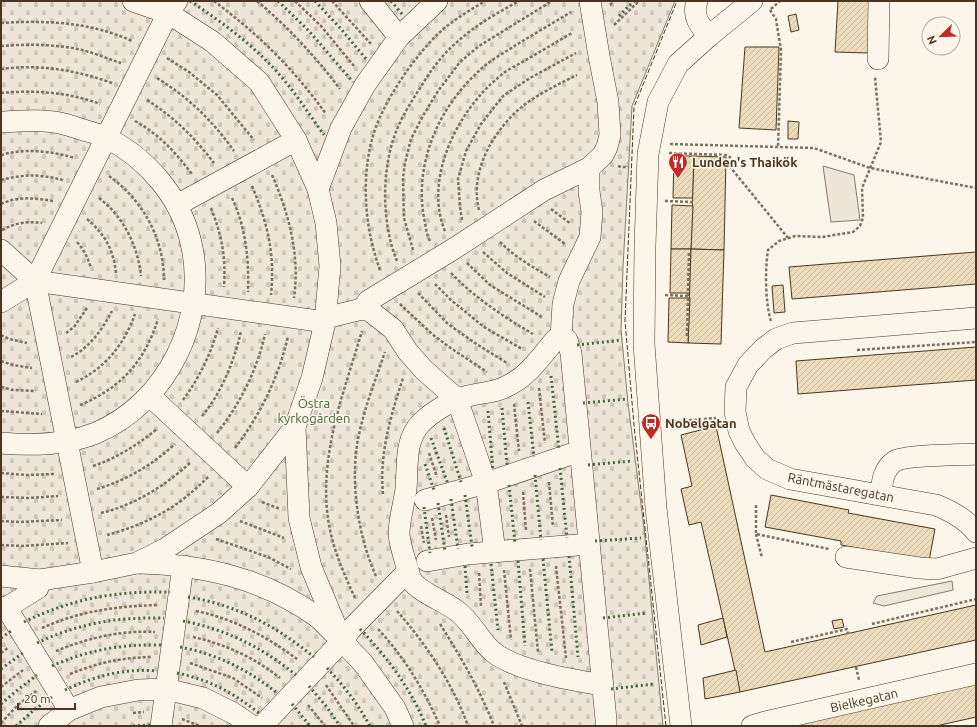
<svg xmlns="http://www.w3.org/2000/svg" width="977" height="727" font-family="Ubuntu,sans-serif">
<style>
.green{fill:#ede6d9;stroke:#887966}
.cemetery{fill:url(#cemetery-stones);stroke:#887966}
.parking{fill:#ede7d9;stroke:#887966}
.building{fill:url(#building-hatch);stroke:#4a3520}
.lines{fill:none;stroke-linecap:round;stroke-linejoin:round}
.minor-casing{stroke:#4a3520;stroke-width:22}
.path{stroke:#7f6f5c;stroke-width:2.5;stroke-dasharray:3 2;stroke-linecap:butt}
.minor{stroke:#fbf6e9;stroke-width:21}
.hedge{stroke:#436837;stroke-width:3;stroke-dasharray:2 3;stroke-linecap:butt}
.fence{stroke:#4a3520;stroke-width:1;stroke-dasharray:5 2;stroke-linecap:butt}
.labels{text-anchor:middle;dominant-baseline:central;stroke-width:3;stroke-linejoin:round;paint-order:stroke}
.poi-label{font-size:13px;font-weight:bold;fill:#4a3520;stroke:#fbf6e9;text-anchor:start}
.park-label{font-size:13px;fill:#436837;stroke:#fbf6e9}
.street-label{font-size:13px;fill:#4a3520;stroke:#fbf6e9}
</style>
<defs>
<pattern id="cemetery-stones" width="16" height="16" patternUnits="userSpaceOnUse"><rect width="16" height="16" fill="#ede6d9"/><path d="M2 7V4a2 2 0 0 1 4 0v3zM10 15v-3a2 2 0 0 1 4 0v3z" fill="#cdc6ba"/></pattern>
<pattern id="building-hatch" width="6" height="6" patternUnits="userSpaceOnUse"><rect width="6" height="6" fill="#ecdcbc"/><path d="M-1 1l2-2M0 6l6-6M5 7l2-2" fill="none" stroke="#ccbda1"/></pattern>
</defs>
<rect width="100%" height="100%" fill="#fbf6e9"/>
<polygon class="green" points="823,166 854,175 860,220 831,222"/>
<polygon class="cemetery" points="1,1 675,1 632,106 623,267 621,330 628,403 644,528 663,726 1,726"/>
<polygon class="parking" points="952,581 953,590 884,606 873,603 877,596"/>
<g class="building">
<polygon points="838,1 870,1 868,53 835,52"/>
<polygon points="796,14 799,30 791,32 788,16"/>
<polygon points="745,47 779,47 776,130 739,128"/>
<polygon points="788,121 799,122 798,139 788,139"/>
<polygon points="674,156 694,156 693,198 673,198"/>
<polygon points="694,156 726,157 724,250 691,249"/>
<polygon points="672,205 693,206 691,249 671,249"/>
<polygon points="671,249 691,249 690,293 670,293"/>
<polygon points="691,249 724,250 721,344 688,343"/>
<polygon points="976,252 976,284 792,299 789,267"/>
<polygon points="783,285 785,312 774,313 772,286"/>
<polygon points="669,298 690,298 688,343 668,342"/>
<polygon points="976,347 976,380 798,394 796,361"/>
<polygon points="716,426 765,652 976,605 976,640 740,692 701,522 689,525 681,489 692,486 681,435"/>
<polygon points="771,495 849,510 848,513 935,529 929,561 841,545 841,541 765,527"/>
<polygon points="723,618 727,637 701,645 698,625"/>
<polygon points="842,619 844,627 834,629 832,621"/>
<polygon points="736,670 740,692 705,699 703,678"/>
<polygon points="976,683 976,717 936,726 782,726"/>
</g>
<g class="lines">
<defs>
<g id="minor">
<polyline points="133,1 168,13 213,42 259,82 296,140 318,189 326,223 330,266 325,322 312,378 295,427 299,518 311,567 342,641 363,663 395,708 403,726"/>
<polyline points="370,1 399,37"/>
<path d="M 697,1 C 692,16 699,25 709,36"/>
<polyline points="878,59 879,1"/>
<path d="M 1,122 C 21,121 44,119 64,124 C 72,126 80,129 87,131 C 94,133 101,135 107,138 C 148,159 181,198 191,243 C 209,318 167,403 96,433 C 66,445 33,446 1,443"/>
<polyline points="318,189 341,128 365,85 399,37 437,1"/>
<polyline points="177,205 296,140"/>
<polyline points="1,250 35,281 325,322"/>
<polyline points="35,281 93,572"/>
<polyline points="1,302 35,281 168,13 177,1"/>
<polyline points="362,309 368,301 455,248 544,190 589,168 603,155 607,147 610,135 608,102 599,56 590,1"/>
<polyline points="325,318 362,309 370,311 393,329 408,352 424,370 457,399 486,483 495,552"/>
<path d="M 976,318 L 793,333 L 776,339 L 763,349 L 748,365 L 736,387 L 735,412 L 739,431 L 745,443 L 755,458 L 767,469 L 790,479 L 936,505 C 951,511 966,519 976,532"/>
<polyline points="561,337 563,304 569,281 590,237 592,212 589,191 589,168"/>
<polyline points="149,395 248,487"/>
<path d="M 881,494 C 882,482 883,469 895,461 C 906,455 960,455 976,454"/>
<polyline points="425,500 486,483 580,451"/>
<polyline points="846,557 919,568 937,569 976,558"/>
<polyline points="427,561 468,554 589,544"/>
<path d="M 139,563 C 204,565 262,578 316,616 C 323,621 329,629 336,635"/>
<polyline points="1,576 40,580 93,572 137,563 165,549 219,513 248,487 295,427"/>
<polyline points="6,607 69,710"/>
<polyline points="1,611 38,588 40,580"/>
<path d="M 603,685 C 572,680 517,671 493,652 C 479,640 472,622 457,611 C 446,602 419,592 412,581 C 409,577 409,571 407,567 C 404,556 400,546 399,534 C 399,520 404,504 406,489 C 408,468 404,440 421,423 C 432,412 453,399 468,396 C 484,392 496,393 511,384 C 530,374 542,355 556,339 L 561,337 L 567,340 L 571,353 L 606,720 L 606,726"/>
<polyline points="49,726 69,710 101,697 138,690 166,689 203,698 233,713 252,726"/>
<polyline points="161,726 183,566"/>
<polyline points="262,726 342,641 351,629 408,571"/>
<polyline points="681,726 656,508 644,344 645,246 648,154 658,102 678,64 709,36 752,1"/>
<polyline points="752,726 765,722 976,674"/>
</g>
</defs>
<use href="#minor" class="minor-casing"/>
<g class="path">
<path d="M 214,1 C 259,35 293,68 326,114"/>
<path d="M 257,1 C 288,27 315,56 340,89"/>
<polyline points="295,1 321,26 354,66"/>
<polyline points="332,1 371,44"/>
<polyline points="610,5 614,1"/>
<polyline points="771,9 780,1"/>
<polyline points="770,10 776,19 781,50 778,148"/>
<path d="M 1,23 C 45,20 91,22 132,41"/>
<polyline points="614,25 639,1"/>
<path d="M 1,46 C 28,44 56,44 82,50 C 95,53 108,59 121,63"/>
<polyline points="167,58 189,72 217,95 254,140"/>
<path d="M 1,69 C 39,64 76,70 112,83"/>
<path d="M 157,78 C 188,97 213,121 234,151"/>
<path d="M 1,93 C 35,90 68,92 100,104"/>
<path d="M 147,100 C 174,117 195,138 214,163"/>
<path d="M 135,121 C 160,135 175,152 192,174"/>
<polyline points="670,144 814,148 870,168 976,188"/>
<polyline points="669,153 726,155 730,157 731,168 788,238"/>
<path d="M 1,155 C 25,148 51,151 75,158"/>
<polyline points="618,166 621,167 629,167"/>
<path d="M 272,175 C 289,214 300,255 294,298"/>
<path d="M 109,176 C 143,200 164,239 164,280"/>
<path d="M 1,180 C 25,174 39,174 63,180"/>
<path d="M 252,186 C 268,224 275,254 271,295"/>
<path d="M 99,198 C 123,216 138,246 141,276"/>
<path d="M 232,198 C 246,228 249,259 248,292"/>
<polyline points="665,201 693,202"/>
<path d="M 1,204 C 18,196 35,198 53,201"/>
<path d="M 211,208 C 222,236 226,257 224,287"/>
<polyline points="551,209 571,224"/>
<path d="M 479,210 C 469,171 494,129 524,105 C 540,93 559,84 577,75"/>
<path d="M 87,219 C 105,235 113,248 116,273"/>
<polyline points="462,220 460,207 458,179 466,151 481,124 503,96 530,78 576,53"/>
<polyline points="534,221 565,244"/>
<path d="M 2,230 C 15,223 27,221 42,223"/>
<path d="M 445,231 C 423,179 458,110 499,77 C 506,70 516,66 524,61 C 540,52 556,42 572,33"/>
<path d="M 430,241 C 426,234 426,226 424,218 C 414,163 439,107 479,71 C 490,60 504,53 516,45 C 534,34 553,23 571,12"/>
<path d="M 77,242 C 84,250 88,258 91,268"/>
<path d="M 500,242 C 514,256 532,267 550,277"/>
<polyline points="413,250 404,218 403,178 405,163 411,139 424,114 438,91 460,62 479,46 552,1"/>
<polyline points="483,252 507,273 545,297"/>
<path d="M 397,261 C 381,223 381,165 398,127 C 404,113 413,99 422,85 C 431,70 442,55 456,43 C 474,26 497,13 519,1"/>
<polyline points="467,263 490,285 542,317"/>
<path d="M 380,270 C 365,229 361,182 372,139 C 381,105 413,58 438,34 C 451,21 469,11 485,1"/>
<path d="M 451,273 C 475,298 504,317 533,334"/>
<polyline points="435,284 451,300 484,327 522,349"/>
<polyline points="418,293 448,324 478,345 507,363"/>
<polyline points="665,295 688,296"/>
<polyline points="400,304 432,334 452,349 487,372"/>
<path d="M 771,321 C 765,302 765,269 768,250 L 779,241 L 795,236 L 822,237 L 853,232 L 860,226 L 863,218 L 862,188 L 881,142 L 875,77"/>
<polyline points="66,333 74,327 87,308"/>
<polyline points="1,335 9,339 27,343"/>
<polyline points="687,336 689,252"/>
<polyline points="857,350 976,342"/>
<path d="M 71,357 C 90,347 102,330 112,311"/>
<polyline points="1,361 13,365 32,368"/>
<path d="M 76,382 C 105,368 124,345 135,314"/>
<polyline points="1,387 13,390 36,391"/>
<polyline points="539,388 545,443"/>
<path d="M 183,400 C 199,378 211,354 218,328"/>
<polyline points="514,404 519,451"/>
<path d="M 80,405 C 121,388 145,361 158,319"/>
<polyline points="1,411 42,414"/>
<path d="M 202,416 C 221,394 235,359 241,331"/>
<polyline points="669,422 716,418"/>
<path d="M 217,433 C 240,404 257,370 265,334"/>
<path d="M 235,448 C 260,415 279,377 288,336"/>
<polyline points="429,453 437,477"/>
<path d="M 93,466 C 117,458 137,445 157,429"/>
<polyline points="1,473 27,475 54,474"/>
<polyline points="549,482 553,527"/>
<path d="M 97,489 C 127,480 152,465 175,444"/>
<polyline points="523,492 526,530"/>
<path d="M 383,494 C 379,454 391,415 403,378"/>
<polyline points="1,497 28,498 58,496"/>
<polyline points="262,502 280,509"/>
<polyline points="756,505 756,534 829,549"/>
<path d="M 101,513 C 135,505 166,485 191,462"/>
<polyline points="446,515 449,537"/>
<polyline points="432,518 436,540"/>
<polyline points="1,521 20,522 62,520"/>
<polyline points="240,521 284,538"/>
<polyline points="421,526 424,543"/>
<polyline points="756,534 762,558"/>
<path d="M 107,535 C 130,529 157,518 178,503 C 189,495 199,486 208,477"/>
<polyline points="216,539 268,557 291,569"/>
<polyline points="1,545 22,546 68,543"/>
<polyline points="556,566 566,658"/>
<polyline points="530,569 538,652"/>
<polyline points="504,570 511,640"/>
<polyline points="479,573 481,606"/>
<path d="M 376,576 C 358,537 350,481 358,439 C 364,409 375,381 385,352"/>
<path d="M 355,598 C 345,576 335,554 330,530 C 316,462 343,395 362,331"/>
<path d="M 196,611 C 234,619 266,636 297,659"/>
<path d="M 397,611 C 426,644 453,684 468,726"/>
<path d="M 440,624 C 461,657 480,690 494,726"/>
<polyline points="872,624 976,599"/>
<path d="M 42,628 C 80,611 117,606 158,605"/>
<path d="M 378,629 C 405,658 424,690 440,726"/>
<path d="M 193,637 C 225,644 255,658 280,678"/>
<polyline points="791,642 847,629 848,634"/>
<path d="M 56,651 C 88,638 121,630 155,632"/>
<polyline points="1,653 9,647"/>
<polyline points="190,663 233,678 262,698"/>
<polyline points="856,667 859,680"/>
<path d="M 70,674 C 100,662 120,658 151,657"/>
<polyline points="504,682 522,726"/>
<polyline points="326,685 354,726"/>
<polyline points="1,687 23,670"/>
<polyline points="308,705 325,726"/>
<polyline points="133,713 144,712"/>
<polyline points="182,719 200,726"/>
<polyline points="1,723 18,705 36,691"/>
</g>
<use href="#minor" class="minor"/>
<g class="hedge">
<path d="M 190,1 C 222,22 253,45 278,73 C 295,92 309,114 324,135"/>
<polyline points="278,1 309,31 353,82"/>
<polyline points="315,1 341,29 367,60"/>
<polyline points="391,1 403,15"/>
<polyline points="619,16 634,1"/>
<polyline points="577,345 622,340"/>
<polyline points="551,376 559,450"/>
<polyline points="528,402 534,457"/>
<polyline points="583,403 628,399"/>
<polyline points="502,408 507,465"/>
<polyline points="488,411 493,471"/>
<polyline points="444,428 461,482"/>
<polyline points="431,438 448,484"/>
<polyline points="425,464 434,490"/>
<polyline points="588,465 632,461"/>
<polyline points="560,468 567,538"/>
<polyline points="535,475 541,540"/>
<polyline points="509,485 515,543"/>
<polyline points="465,495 472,547"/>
<polyline points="451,499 458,549"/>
<polyline points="438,503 445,551"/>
<polyline points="424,507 430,553"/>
<polyline points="595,541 641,538"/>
<polyline points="569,556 578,657"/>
<polyline points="543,559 552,652"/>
<polyline points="518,561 525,646"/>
<polyline points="491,564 498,630"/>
<polyline points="465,566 467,593"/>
<path d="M 188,597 C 237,605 276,626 314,657"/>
<polyline points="603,618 647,613"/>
<path d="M 183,621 C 226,629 263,648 296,675"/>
<path d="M 24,622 C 74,598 115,591 170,592"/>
<path d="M 360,629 C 388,658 411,689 426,726"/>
<polyline points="1,638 11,631"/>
<path d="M 37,643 C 79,623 118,617 164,618"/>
<path d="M 180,647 C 217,654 249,670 278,694"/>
<path d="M 52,666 C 88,650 121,644 161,645"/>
<path d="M 327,668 C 344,686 358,704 370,726"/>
<polyline points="1,669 23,653"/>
<path d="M 177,673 C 210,680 234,693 260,714"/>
<polyline points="309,686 326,706 340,726"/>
<polyline points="611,689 654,684"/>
<path d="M 65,690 C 94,676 125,668 157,671"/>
<polyline points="1,704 15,692 37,675"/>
<polyline points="292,704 310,726"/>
<polyline points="16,726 34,710 52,697"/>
<polyline points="133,726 151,725"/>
</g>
<polyline class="fence" points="666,726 634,425 625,321 634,107 677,1"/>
</g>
<defs>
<symbol id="restaurant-pin" viewBox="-11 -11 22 30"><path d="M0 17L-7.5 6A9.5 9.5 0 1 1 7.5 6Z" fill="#c62828" stroke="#fbf6e9"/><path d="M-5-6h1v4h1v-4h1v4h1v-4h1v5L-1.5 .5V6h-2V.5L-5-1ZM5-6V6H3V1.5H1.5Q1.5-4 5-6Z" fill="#fff"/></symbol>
<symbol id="bus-pin" viewBox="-11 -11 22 30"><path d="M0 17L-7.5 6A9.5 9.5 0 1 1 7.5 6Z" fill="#c62828" stroke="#fbf6e9"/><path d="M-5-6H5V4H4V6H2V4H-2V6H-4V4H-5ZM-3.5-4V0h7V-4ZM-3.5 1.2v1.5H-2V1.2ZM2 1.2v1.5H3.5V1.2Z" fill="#fff"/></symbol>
</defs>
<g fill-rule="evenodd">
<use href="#restaurant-pin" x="667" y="151" width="22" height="30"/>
<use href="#bus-pin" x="640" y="412" width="22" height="30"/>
</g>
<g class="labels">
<g class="poi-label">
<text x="692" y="162">Lunden's Thaikök</text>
<text x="665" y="423">Nobelgatan</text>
</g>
<g class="park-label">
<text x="314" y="403">Östra<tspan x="314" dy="15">kyrkogården</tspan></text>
</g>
<g class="street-label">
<text transform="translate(841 487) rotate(11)">Räntmästaregatan</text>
<text transform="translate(864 700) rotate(-13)">Bielkegatan</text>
</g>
</g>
<rect width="977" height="727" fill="none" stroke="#4a3520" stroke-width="4"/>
<g transform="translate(941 36) rotate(247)"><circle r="19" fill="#fbf6e9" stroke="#b4a999"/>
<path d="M0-3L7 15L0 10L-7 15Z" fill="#c62828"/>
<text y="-6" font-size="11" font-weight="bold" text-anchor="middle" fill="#4a3520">N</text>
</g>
<path d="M18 703v6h57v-6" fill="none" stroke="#4a3520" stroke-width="2"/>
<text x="24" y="703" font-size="12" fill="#4a3520" stroke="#fbf6e9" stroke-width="3" paint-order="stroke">20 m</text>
</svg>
